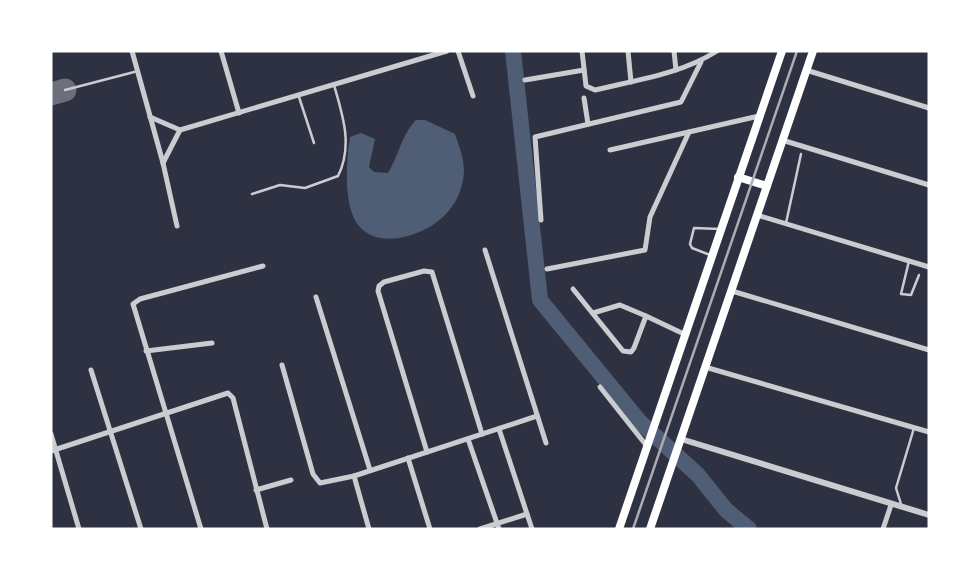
<svg xmlns="http://www.w3.org/2000/svg" width="980" height="580" font-family="Cabin,sans-serif">
<style>
.water{fill:#4f5d75}
.lines{fill:none;stroke-linecap:round;stroke-linejoin:round}
.river{stroke:#4f5d75;stroke-width:16}
.taxiway{stroke:#6c6f7a;stroke-width:23}
.service{stroke:#caccd0;stroke-width:2.5}
.minor{stroke:#caccd0;stroke-width:5}
.tertiary{stroke:#caccd0;stroke-width:6}
.primary{stroke:#fff;stroke-width:8}
.rail{stroke:#abadb3;stroke-width:2.5}
</style>
<rect width="100%" height="100%" fill="#2d3142"/>
<path class="water" d="M 416,120 L 425,120 L 455,134 C 459,146 464,158 464,171 C 462,209 433,232 399,238 C 384,240 369,238 359,226 C 343,207 346,161 350,137 L 361,133 L 375,139 L 369,167 L 374,172 L 388,173 C 399,155 401,136 416,120 Z"/>
<g class="lines">
<polyline class="river" points="513,51 540,300 640,422 698,475 726,510 749,529"/>
<polyline class="taxiway" points="51,94 65,90"/>
<g class="service">
<polyline points="65,90 138,71"/>
<polyline points="299,97 314,143"/>
<path d="M 252,194 L 280,185 L 305,188 L 338,176 C 353,146 343,116 334,85"/>
<polyline points="786,223 801,154"/>
<polyline points="710,255 692,248 690,244 694,228 720,229"/>
<polyline points="909,261 901,294 911,295 919,275"/>
<polyline points="901,504 896,488 914,428"/>
</g>
<g class="minor">
<polyline points="132,51 163,163 177,226"/>
<polyline points="221,51 239,113"/>
<polyline points="458,51 473,96"/>
<path d="M 582,51 L 586,86 L 595,90 C 637,80 681,74 717,51"/>
<polyline points="628,51 631,82"/>
<polyline points="674,51 676,70"/>
<polyline points="806,70 929,108"/>
<polyline points="525,80 584,70"/>
<polyline points="584,98 588,124"/>
<polyline points="150,117 180,130"/>
<polyline points="782,140 929,185"/>
<polyline points="610,150 759,116"/>
<polyline points="163,163 180,130 447,51"/>
<polyline points="757,215 929,267"/>
<polyline points="541,220 535,137 681,102 701,62"/>
<polyline points="485,250 546,443"/>
<polyline points="547,269 645,250 650,217 689,132"/>
<polyline points="573,289 623,351 631,352 634,348 646,316 684,334"/>
<polyline points="732,291 929,350"/>
<polyline points="316,297 370,470"/>
<polyline points="593,313 620,305 646,316"/>
<polyline points="146,351 212,343"/>
<polyline points="282,365 313,474 320,483 354,476 537,416"/>
<polyline points="705,367 929,432"/>
<polyline points="91,370 141,529"/>
<polyline points="600,387 646,445"/>
<polyline points="499,429 532,529"/>
<polyline points="51,434 79,529"/>
<polyline points="468,439 499,529"/>
<polyline points="51,451 228,393 233,398 267,529"/>
<polyline points="427,452 378,291 379,286 384,282 424,271 432,272 482,434"/>
<polyline points="408,458 430,529"/>
<polyline points="354,476 369,529"/>
<polyline points="256,490 291,480"/>
<polyline points="201,529 133,304 140,299 263,266"/>
<polyline points="480,529 527,514"/>
<polyline points="883,529 891,505"/>
</g>
<polyline class="tertiary" points="681,439 929,515"/>
<g class="primary">
<polyline points="738,177 767,186"/>
<polyline points="619,529 782,51"/>
<polyline points="650,529 813,51"/>
</g>
<polyline class="rail" points="633,529 797,51"/>
</g>
<rect width="980" height="580" fill="none" stroke="#ffffff" stroke-width="105"/>
</svg>
